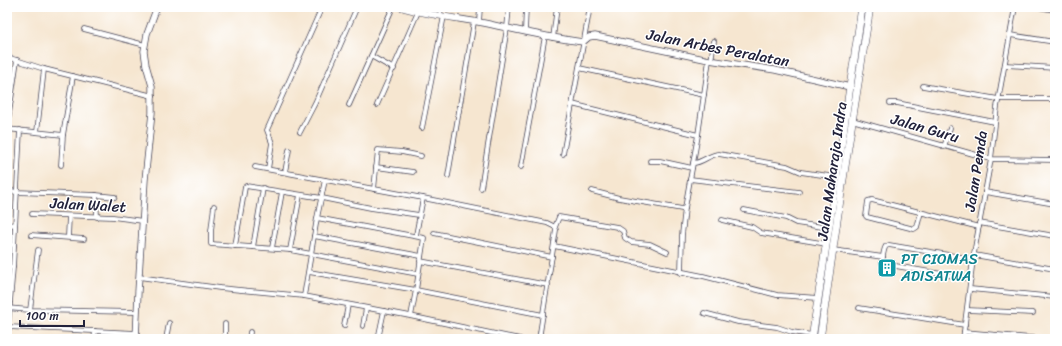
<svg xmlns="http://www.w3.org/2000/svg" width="1062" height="346" font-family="Sriracha,sans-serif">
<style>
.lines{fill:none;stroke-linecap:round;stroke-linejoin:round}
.street-casing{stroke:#423f51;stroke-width:5.5}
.secondary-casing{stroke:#423f51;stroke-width:7}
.highway-casing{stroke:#423f51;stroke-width:8}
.street{stroke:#fff;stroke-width:4}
.secondary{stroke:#fff;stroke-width:5.5}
.highway{stroke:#fff;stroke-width:7}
.labels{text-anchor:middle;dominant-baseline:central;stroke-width:3;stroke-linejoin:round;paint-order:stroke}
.street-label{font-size:15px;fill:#22223b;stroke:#fff}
.culture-label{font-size:15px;fill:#0d838f;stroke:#fff;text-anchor:start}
</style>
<rect width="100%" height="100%" fill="#fff"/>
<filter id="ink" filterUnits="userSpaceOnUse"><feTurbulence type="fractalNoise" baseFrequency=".025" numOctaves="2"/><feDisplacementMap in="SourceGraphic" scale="8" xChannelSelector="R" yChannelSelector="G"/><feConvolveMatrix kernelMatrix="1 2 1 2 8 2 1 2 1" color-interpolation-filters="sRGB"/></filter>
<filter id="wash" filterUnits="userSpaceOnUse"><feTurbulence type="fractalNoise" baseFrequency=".012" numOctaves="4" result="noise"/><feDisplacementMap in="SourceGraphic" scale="16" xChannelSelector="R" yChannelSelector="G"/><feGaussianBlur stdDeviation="0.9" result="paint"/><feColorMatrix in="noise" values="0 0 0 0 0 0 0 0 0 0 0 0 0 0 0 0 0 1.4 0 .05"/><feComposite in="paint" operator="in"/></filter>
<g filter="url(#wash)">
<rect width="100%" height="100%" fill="#f6e6d0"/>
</g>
<g filter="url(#ink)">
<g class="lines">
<defs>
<g id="street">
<polyline points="635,7 638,8"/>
<polyline points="1038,7 1055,10"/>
<polyline points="440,16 441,7"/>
<polyline points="479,22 480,7"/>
<polyline points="84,29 145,45"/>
<polyline points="525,31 526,7"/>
<polyline points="1010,35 1055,42"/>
<polyline points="553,38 557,7"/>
<polyline points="371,56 394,69"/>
<polyline points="7,57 44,69 153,96"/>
<polyline points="711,61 714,41"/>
<polyline points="1005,65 1055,68"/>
<polyline points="579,68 704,95"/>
<polyline points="923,86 998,99 1055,99"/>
<polyline points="890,103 897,103 995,122"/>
<polyline points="572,104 698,135"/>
<polyline points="349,105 393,7"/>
<polyline points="377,105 418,12"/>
<polyline points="852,120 991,159 1055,160"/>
<polyline points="7,127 17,60"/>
<polyline points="422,128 444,16"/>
<polyline points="7,129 63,135"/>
<polyline points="37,132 44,69"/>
<polyline points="300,132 315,103 357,7"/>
<polyline points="944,147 950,128"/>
<polyline points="563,154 590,7"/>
<polyline points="650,161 660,161 692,168"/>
<path d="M 693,163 C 703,163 709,154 719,154 L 787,166 L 801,172 L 836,177"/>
<polyline points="61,165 63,135 73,76"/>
<polyline points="255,167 423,198 416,235"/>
<polyline points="376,167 413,172"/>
<polyline points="521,167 545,36"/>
<polyline points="268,169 272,143 267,130 322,7"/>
<polyline points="285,172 289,150"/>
<polyline points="448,176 474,22"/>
<polyline points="690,179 799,192"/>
<polyline points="481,188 507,28 509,7"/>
<polyline points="374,189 378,150 402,152 421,156"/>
<polyline points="7,190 16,192 96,195"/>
<polyline points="592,191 619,198 682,209 685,208 698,135 709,60"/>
<polyline points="985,192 1055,204"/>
<polyline points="423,198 547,223 555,227"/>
<polyline points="214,206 211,231 211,244 290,250 418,274"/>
<polyline points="744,210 786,218 796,223 829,228"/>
<polyline points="921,212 917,227 914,229 867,217 866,216 868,201 872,200 876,201 979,227"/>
<polyline points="32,214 113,217 143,221"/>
<polyline points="97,217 96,195 115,197"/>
<polyline points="317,218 424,238 416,290 411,316"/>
<polyline points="722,220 752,227 761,233 827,244"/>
<polyline points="979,223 1055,236"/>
<polyline points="7,224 15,225"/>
<polyline points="434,233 552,257"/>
<polyline points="31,235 84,239"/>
<polyline points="314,236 421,256"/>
<polyline points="68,237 69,216"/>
<polyline points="7,244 14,245"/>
<polyline points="235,246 245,187 246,186 322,198 371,208 419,215"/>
<polyline points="554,246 703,276 777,295 818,298"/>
<polyline points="253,247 263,188"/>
<polyline points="272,248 282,192"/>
<polyline points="290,250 300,195"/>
<polyline points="833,250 883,257"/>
<polyline points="974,255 1055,269"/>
<polyline points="420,261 548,285"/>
<polyline points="7,267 13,267"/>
<polyline points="309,272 416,290 543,315"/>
<polyline points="681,273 682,235 685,208"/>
<polyline points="139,277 220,288 304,296 405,315 520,339"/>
<path d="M 971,279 L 884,264 L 882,263 C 883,258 883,250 886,246 L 889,245 L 973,259"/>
<polyline points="970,289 1055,297"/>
<polyline points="304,296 317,218 325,180"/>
<polyline points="7,308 30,310 137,312"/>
<polyline points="859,308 965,325"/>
<polyline points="30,310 38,250"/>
<polyline points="967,310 1033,313"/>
<polyline points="704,313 738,322 777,327 792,332 812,335"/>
<polyline points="344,326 348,305"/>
<polyline points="363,326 366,308"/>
<polyline points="8,327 136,333"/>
<polyline points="964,332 1043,339"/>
<polyline points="7,337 13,267 20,130"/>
<polyline points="94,339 95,331"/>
<polyline points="166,339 169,323"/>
<polyline points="225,339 225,324"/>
<polyline points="249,339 250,332"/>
<polyline points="378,339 384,311"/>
<polyline points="539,339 556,230 555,227 559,217 617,227 623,231 625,238 631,242 650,244 667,252"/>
<polyline points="674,339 676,339"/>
<polyline points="963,339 973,259 991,159 997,107 1015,7"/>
</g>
<g id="secondary">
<path d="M 400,7 C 427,15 456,18 484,23 C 517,30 550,38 583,42 L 589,37 L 595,36 L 709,60 L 775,70 L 850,87"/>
<polyline points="136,339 138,292 145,180 152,113 152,86 146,65 144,51 147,34 157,7"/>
</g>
<g id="highway">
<polyline points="812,339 862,7"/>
<polyline points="820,339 842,186 870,7"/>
</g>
</defs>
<use href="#street" class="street-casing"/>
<use href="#secondary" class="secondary-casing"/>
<use href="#highway" class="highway-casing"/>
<use href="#street" class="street"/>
<use href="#secondary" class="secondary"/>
<use href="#highway" class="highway"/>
</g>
</g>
<defs>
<symbol id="building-square" viewBox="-11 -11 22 22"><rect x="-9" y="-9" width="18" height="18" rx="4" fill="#0f9aa8" stroke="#fff"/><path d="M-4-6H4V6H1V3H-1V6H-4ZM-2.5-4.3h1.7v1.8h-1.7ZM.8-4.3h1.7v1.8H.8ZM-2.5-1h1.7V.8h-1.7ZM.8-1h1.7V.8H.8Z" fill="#fff"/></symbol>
</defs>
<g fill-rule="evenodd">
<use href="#building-square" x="876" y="257" width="22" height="22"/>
</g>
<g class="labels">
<g class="street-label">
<text transform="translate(718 48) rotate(11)">Jalan Arbes Peralatan</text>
<text transform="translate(925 128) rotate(16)">Jalan Guru</text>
<text transform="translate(832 171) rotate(-82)">Jalan Maharaja Indra</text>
<text transform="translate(976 171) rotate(-81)">Jalan Pemda</text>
<text transform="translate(88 205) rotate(3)">Jalan Walet</text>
</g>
<g class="culture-label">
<text x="901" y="259">PT CIOMAS<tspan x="901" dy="17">ADISATWA</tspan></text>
</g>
</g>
<rect width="1062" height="346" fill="none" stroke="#fff" stroke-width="24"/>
<path d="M20 320v6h64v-6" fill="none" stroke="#22223b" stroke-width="2"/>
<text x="26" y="320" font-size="12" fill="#22223b" stroke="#ffffff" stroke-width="3" paint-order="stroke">100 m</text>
</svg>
